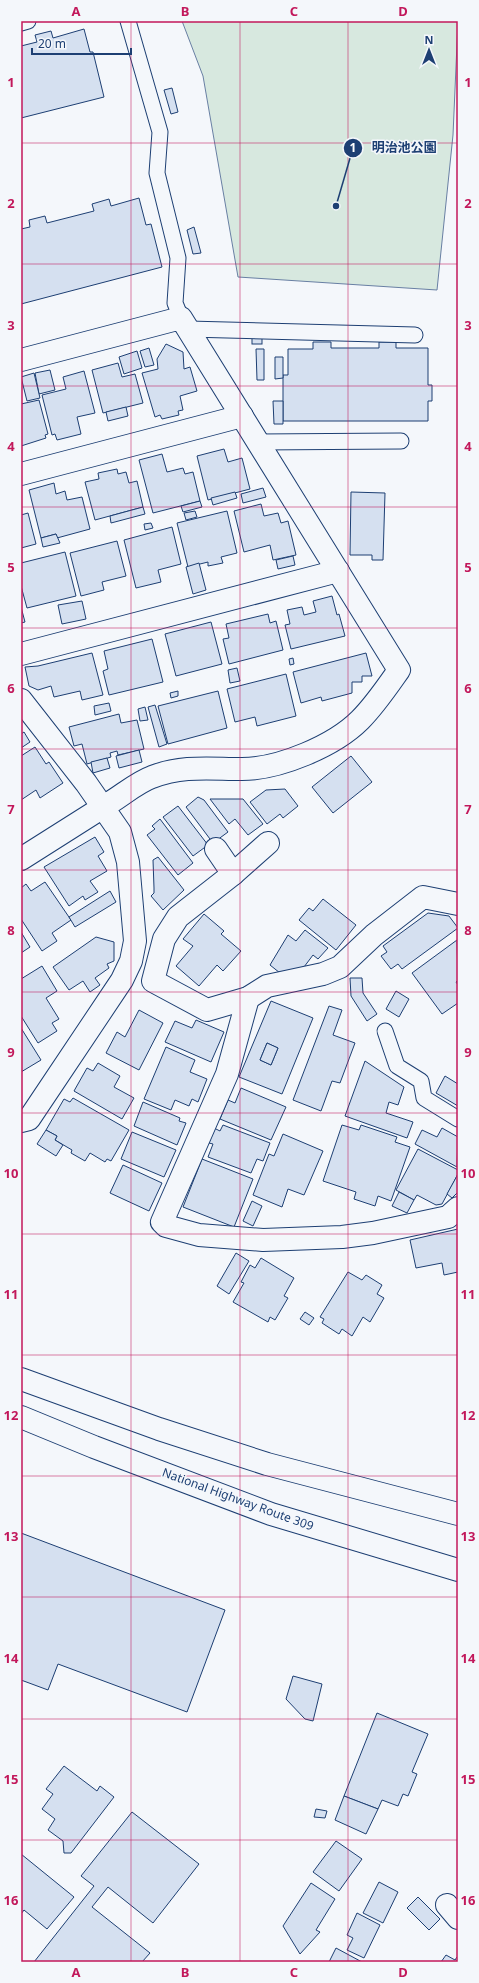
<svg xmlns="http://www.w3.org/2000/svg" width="479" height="1983" font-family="'Noto Sans','Noto Sans JP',sans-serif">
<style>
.green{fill:#d7e8df;stroke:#687fa3}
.building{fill:#d5e0f0;stroke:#1d3f73;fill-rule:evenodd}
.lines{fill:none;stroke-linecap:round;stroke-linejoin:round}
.lane-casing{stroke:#1d3f73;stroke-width:17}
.street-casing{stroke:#1d3f73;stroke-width:24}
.highway-casing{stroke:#1d3f73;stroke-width:24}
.lane{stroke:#f4f7fb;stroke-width:15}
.street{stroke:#f4f7fb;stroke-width:22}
.highway{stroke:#f4f7fb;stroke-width:22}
.grid{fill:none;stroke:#c2185b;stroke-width:1;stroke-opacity:0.55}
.labels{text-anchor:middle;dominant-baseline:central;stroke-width:3;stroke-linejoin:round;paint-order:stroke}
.street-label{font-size:12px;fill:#1d3f73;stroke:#f4f7fb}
.leader{fill:none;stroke:#1d3f73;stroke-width:1.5}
.callout-dot{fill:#1d3f73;stroke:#f4f7fb;stroke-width:1.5}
.mark-label{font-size:12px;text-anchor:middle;font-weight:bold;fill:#fff}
.callout-label{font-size:13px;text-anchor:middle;font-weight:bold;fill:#1d3f73;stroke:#f4f7fb;stroke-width:3;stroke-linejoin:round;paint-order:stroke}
.neatline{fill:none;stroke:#c2185b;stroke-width:1.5}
.grid-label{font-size:13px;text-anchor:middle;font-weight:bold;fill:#c2185b}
</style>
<rect width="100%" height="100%" fill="#f4f7fb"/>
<polygon class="green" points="182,21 458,21 453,135 437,290 238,277 203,76"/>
<g class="building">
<polygon points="84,29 90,52 93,52 104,97 21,118 21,46 37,42 35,35 51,31 53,38"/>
<polygon points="172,88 178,112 171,114 164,90"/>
<polygon points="139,198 146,225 151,224 162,267 21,304 21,229 30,227 29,220 45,216 47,223 94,211 92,204 109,199 111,206"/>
<polygon points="194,227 201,253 193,254 187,230"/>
<rect x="252" y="336" width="10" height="8"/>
<polygon points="313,342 331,342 331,348 379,348 379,342 396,342 396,348 428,348 428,385 432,385 432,401 428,401 428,421 283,421 283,375 288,375 288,349 313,349"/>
<polygon points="166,344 183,352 184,369 190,367 197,391 180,396 183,410 178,411 179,415 162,419 160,415 155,417 142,373 158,369 157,359"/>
<polygon points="149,348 154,365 145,367 140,351"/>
<polygon points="256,349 264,349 264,380 257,380"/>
<polygon points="137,351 142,368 124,374 119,357"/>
<polygon points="275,357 283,357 283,378 275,379"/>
<polygon points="118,363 122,377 135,374 143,403 103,413 92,370"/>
<polygon points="50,370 55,390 39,394 35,373"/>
<polygon points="84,371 95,413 77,417 81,434 57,440 55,434 52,435 42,395 66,389 63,377"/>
<polygon points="34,373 40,398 27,401 21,377"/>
<polygon points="39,400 48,434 45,435 46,438 21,446 21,404"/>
<polygon points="273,401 283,401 283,424 274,424"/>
<polygon points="126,407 128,416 108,421 106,412"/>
<polygon points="224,449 228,462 242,458 250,489 208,500 197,456"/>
<polygon points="162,454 167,472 183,468 185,474 193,472 200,501 153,513 139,460"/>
<polygon points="117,469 118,474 126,472 129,483 137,481 143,507 95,520 85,482 99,479 98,473"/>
<polygon points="54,483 56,494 65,491 67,500 82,497 90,529 57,538 56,534 41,538 29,490"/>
<polygon points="263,488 266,497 243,503 241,494"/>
<polygon points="235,492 237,498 213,505 211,498"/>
<polygon points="351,492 385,493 383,560 372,560 372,555 350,555"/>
<polygon points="200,501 202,507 183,512 181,506"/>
<polygon points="261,504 264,516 278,513 281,523 288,521 296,555 273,560 270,545 244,552 234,511"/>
<polygon points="143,507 145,514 111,523 110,516"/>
<polygon points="195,511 197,517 186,520 184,513"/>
<polygon points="227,511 237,553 221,557 223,563 208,566 208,562 188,567 177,523"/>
<polygon points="28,513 36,544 21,548 21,515"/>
<polygon points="151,523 153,528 145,530 144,524"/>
<polygon points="172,527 181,564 158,570 161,582 136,588 124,540"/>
<polygon points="56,534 60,543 43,547 41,538"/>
<polygon points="117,541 126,576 102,582 104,590 81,596 70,553"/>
<polygon points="65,552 76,596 27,608 21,586 21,563"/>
<polygon points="293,556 295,565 278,569 276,560"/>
<polygon points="199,563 206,590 193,594 186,567"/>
<polygon points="332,596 337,615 339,614 345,636 291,649 285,625 290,624 287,610 302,607 304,615 316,612 313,601"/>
<polygon points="82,601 86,619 62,624 58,605"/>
<polygon points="21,607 25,622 21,623"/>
<polygon points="268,614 270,623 276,621 283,650 229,664 223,639 229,638 226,624"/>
<polygon points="211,622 222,664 176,676 165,634"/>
<polygon points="152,639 163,682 109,695 103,671 108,669 104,651"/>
<polygon points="92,653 103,695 82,700 80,691 54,697 51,686 38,690 29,686 25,667 38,666"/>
<polygon points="366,653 372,676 362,676 362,682 352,682 352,693 322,701 321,697 301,703 293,672"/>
<polygon points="293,658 294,664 290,665 289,659"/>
<polygon points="237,668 240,681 230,683 228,670"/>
<polygon points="286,674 296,716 257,726 255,717 235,722 227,689"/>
<polygon points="178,691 178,696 171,698 170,693"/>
<polygon points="218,691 227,728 168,744 158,706"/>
<polygon points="109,703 111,711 95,715 94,706"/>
<polygon points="155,705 167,744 159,747 148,707"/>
<polygon points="145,707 148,720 140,721 138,709"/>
<polygon points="119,714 121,723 137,720 144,749 118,755 117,751 110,753 111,757 87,764 82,744 74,746 69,727"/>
<polygon points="24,732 30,742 21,748 21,734"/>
<polygon points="35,747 46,764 49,762 63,783 40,798 36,790 21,800 21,756"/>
<polygon points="139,750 142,762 119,768 116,756"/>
<polygon points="351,756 372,782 333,813 312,787"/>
<polygon points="107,758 110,768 93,773 91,762"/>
<polygon points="285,789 298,806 283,818 280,814 267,824 250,802 266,790"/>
<polygon points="198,797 204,800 228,832 213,843 186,807"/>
<polygon points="210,799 243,799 263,824 248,835 235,819 229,824"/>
<polygon points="178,806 208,845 193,856 163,817"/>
<polygon points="160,819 193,863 178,875 147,835 155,829 152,826"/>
<polygon points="95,837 104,852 98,856 107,871 90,881 98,892 85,900 83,896 69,906 44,867"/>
<polygon points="158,857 184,890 163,910 151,896 154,893 154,888 153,860"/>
<polygon points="45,882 71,920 52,933 57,941 42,951 21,919 21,888 26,884 31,891"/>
<polygon points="110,891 116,902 75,927 69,917"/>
<polygon points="323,899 356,925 336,950 299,920 309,908 313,911"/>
<polygon points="428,913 449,916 458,928 402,969 398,964 391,969 381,956 387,952 383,946"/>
<polygon points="204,914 224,931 221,934 241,951 223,971 217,965 199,986 176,966 193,946 183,939"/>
<polygon points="305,930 328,948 318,959 313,955 304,967 280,973 270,965 288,935 296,941"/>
<polygon points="21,932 30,947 21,953"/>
<polygon points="96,937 114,942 114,961 107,964 109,968 95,978 100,985 90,992 83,981 69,990 53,967"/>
<polygon points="457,940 458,980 456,982 458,985 458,1003 442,1014 412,973"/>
<polygon points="42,966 57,991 46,998 59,1019 52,1023 57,1031 38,1043 21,1016 21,979"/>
<polygon points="350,978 362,978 363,993 377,1014 367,1021 351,996"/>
<polygon points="396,991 409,999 399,1017 386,1009"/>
<path d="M 271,1001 L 313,1018 L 282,1094 L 239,1077 ZM 267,1043 L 278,1048 L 271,1065 L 260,1060 Z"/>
<polygon points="329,1006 342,1010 333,1035 355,1043 340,1083 332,1081 321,1111 293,1100"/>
<polygon points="139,1010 163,1023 139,1070 106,1053 117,1032 125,1037"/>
<polygon points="196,1020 224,1032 211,1062 165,1042 175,1021 192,1028"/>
<polygon points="21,1028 41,1060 21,1072"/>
<polygon points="267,1043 278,1048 271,1065 260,1060"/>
<polygon points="166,1047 195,1060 190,1072 207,1079 198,1102 192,1099 189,1106 175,1100 171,1110 144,1099"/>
<polygon points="365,1061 404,1087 398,1105 389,1102 386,1113 413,1122 407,1138 345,1116"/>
<polygon points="98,1063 120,1076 114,1087 134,1098 122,1119 74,1091 87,1068 93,1071"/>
<polygon points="445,1076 458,1084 458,1106 436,1093"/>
<polygon points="241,1088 286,1107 271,1140 220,1119 228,1100 235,1103"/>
<polygon points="73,1098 129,1130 111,1161 107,1159 105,1162 90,1153 85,1161 71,1153 72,1150 55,1140 57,1136 46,1130 64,1099 70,1102"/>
<polygon points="143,1102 180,1118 179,1121 186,1123 177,1145 134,1126"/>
<polygon points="223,1125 270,1143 263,1161 257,1159 251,1173 208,1157 213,1144 209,1143 214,1128 220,1131"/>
<polygon points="342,1125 359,1130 361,1125 397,1137 395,1142 410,1147 391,1201 378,1196 375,1206 354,1199 356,1192 323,1181"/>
<polygon points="442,1128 458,1137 457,1167 415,1144 422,1130 437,1137"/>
<polygon points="46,1130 57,1136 55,1140 63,1145 56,1156 37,1144"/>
<polygon points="132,1132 176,1150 164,1177 121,1159"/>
<polygon points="283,1134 323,1151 304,1195 288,1189 282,1207 253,1195 269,1154 274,1156"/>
<polygon points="418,1149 458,1170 458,1174 442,1204 436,1205 417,1195 414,1200 396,1190"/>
<polygon points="202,1159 253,1179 234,1227 183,1207"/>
<polygon points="123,1165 162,1183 149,1211 110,1193"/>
<polygon points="458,1174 458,1192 452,1198 447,1194"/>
<polygon points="399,1192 414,1200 407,1213 392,1206"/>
<polygon points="252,1201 262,1206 253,1226 243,1221"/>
<polygon points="458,1229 458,1272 444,1275 442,1263 416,1268 410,1240"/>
<polygon points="236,1253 249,1261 229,1294 217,1286"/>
<polygon points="261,1258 294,1278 284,1296 288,1298 275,1320 270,1317 268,1322 233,1302 244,1283 241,1282 250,1265 255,1268"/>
<polygon points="348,1272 362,1280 366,1275 382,1285 377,1294 384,1298 370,1322 363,1317 352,1336 342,1329 339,1334 322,1323 324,1319 320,1317"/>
<polygon points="305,1312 314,1318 309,1325 300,1319"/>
<polygon points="21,1533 225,1610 187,1712 58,1664 48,1690 21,1680"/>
<polygon points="293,1676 322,1684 313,1721 305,1719 286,1699"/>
<polygon points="377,1713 428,1734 412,1772 417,1774 408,1796 403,1794 398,1806 382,1800 378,1809 344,1796"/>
<polygon points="64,1766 97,1791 100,1786 114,1797 71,1853 64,1853 63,1841 48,1830 55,1819 42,1809 53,1794 46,1789"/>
<polygon points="344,1796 378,1809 366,1834 335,1820"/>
<polygon points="316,1809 327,1811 325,1818 314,1817"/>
<polygon points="132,1812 199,1864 153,1923 108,1887 92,1907 150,1953 142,1962 34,1962 94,1886 81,1876"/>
<polygon points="336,1841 362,1859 339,1891 313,1872"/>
<polygon points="21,1854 74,1897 47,1929 24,1910 21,1914"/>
<polygon points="379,1882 398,1892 383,1923 363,1913"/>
<polygon points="311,1883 335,1899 316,1930 320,1932 300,1954 283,1926"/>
<polygon points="418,1897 440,1919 429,1930 407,1908"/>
<polygon points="357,1913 380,1925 364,1958 347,1950 353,1938 347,1935"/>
<polygon points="336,1948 362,1962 329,1962"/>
<polygon points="446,1955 455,1960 457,1957 458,1958 458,1962 441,1962"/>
</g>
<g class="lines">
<defs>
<g id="lane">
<polyline points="128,21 160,132 157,173 178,258 175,303 181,318"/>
<polyline points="21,23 28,21"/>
<polyline points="188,329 415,335"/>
<polyline points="258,442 401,441"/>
<polyline points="385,1031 397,1066 421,1081 424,1098 458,1119"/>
</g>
<g id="street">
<path d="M 21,360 L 181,318 L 399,670 C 387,687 375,705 360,720 C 334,746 279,769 242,769 C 210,769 183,765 152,777 C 138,782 124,794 111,802 C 81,821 51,840 21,859"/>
<polyline points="21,474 242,416"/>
<polyline points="21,654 338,571"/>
<polyline points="21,700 86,783 120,832 128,862 135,941 131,961 122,980 29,1119 21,1121"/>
<polyline points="268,843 233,874 178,917 164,939 153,981 207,1010 248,998 267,986 323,974 340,967 374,935 423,897 458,904"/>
<polyline points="216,849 233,874"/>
<polyline points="248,998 227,1074 162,1222 166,1226 199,1235 263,1240 342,1237 373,1233 448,1217 458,1208"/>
<polyline points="447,1905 458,1918"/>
</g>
<g id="highway">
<polyline points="21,1379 159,1429 267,1464 458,1514"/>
<polyline points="21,1417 94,1447 271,1514 458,1570"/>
</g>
</defs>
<use href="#lane" class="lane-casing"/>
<use href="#street" class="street-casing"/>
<use href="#highway" class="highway-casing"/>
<use href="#lane" class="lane"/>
<use href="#street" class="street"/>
<use href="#highway" class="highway"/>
</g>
<path class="grid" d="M 131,21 L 131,1962M 240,21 L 240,1962M 348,21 L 348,1962M 21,143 L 458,143M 21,264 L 458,264M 21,386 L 458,386M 21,507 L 458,507M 21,628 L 458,628M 21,749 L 458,749M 21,870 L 458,870M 21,992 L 458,992M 21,1113 L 458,1113M 21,1234 L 458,1234M 21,1355 L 458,1355M 21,1476 L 458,1476M 21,1597 L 458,1597M 21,1719 L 458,1719M 21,1840 L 458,1840"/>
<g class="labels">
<g class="street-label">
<text transform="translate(238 1499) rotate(20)">National Highway Route 309</text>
</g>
</g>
<path class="leader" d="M336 206L353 148"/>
<g class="callout-dot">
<circle cx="336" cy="206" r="4"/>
<circle cx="353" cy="148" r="10"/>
</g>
<g class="mark-label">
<text x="353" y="152">1</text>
</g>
<g class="callout-label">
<text x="404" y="152">明治池公園</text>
</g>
<rect width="479" height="1983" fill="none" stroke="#f4f7fb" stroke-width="44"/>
<g transform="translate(429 50)" stroke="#f4f7fb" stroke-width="3" paint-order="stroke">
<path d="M0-3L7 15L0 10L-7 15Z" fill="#1d3f73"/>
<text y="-6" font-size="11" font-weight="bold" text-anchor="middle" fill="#1d3f73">N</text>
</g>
<path d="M32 48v6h99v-6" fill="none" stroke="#1d3f73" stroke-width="2"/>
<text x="38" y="48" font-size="12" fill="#1d3f73" stroke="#f4f7fb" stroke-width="3" paint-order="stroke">20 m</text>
<rect x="22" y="22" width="435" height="1939" class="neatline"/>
<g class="grid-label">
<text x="76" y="16">A</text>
<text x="185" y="16">B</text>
<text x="294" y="16">C</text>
<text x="403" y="16">D</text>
<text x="11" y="87">1</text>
<text x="468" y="87">1</text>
<text x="11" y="208">2</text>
<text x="468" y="208">2</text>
<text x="11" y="330">3</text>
<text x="468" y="330">3</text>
<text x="11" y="451">4</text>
<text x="468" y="451">4</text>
<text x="11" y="572">5</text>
<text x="468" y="572">5</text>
<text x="11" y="693">6</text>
<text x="468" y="693">6</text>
<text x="11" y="814">7</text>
<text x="468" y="814">7</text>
<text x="11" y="935">8</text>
<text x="468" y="935">8</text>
<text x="11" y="1057">9</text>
<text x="468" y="1057">9</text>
<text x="11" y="1178">10</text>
<text x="468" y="1178">10</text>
<text x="11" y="1299">11</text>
<text x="468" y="1299">11</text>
<text x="11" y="1420">12</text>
<text x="468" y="1420">12</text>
<text x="11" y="1541">13</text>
<text x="468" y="1541">13</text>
<text x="11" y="1663">14</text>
<text x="468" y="1663">14</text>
<text x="11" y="1784">15</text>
<text x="468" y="1784">15</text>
<text x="11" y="1905">16</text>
<text x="468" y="1905">16</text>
<text x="76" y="1977">A</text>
<text x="185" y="1977">B</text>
<text x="294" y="1977">C</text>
<text x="403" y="1977">D</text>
</g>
</svg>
